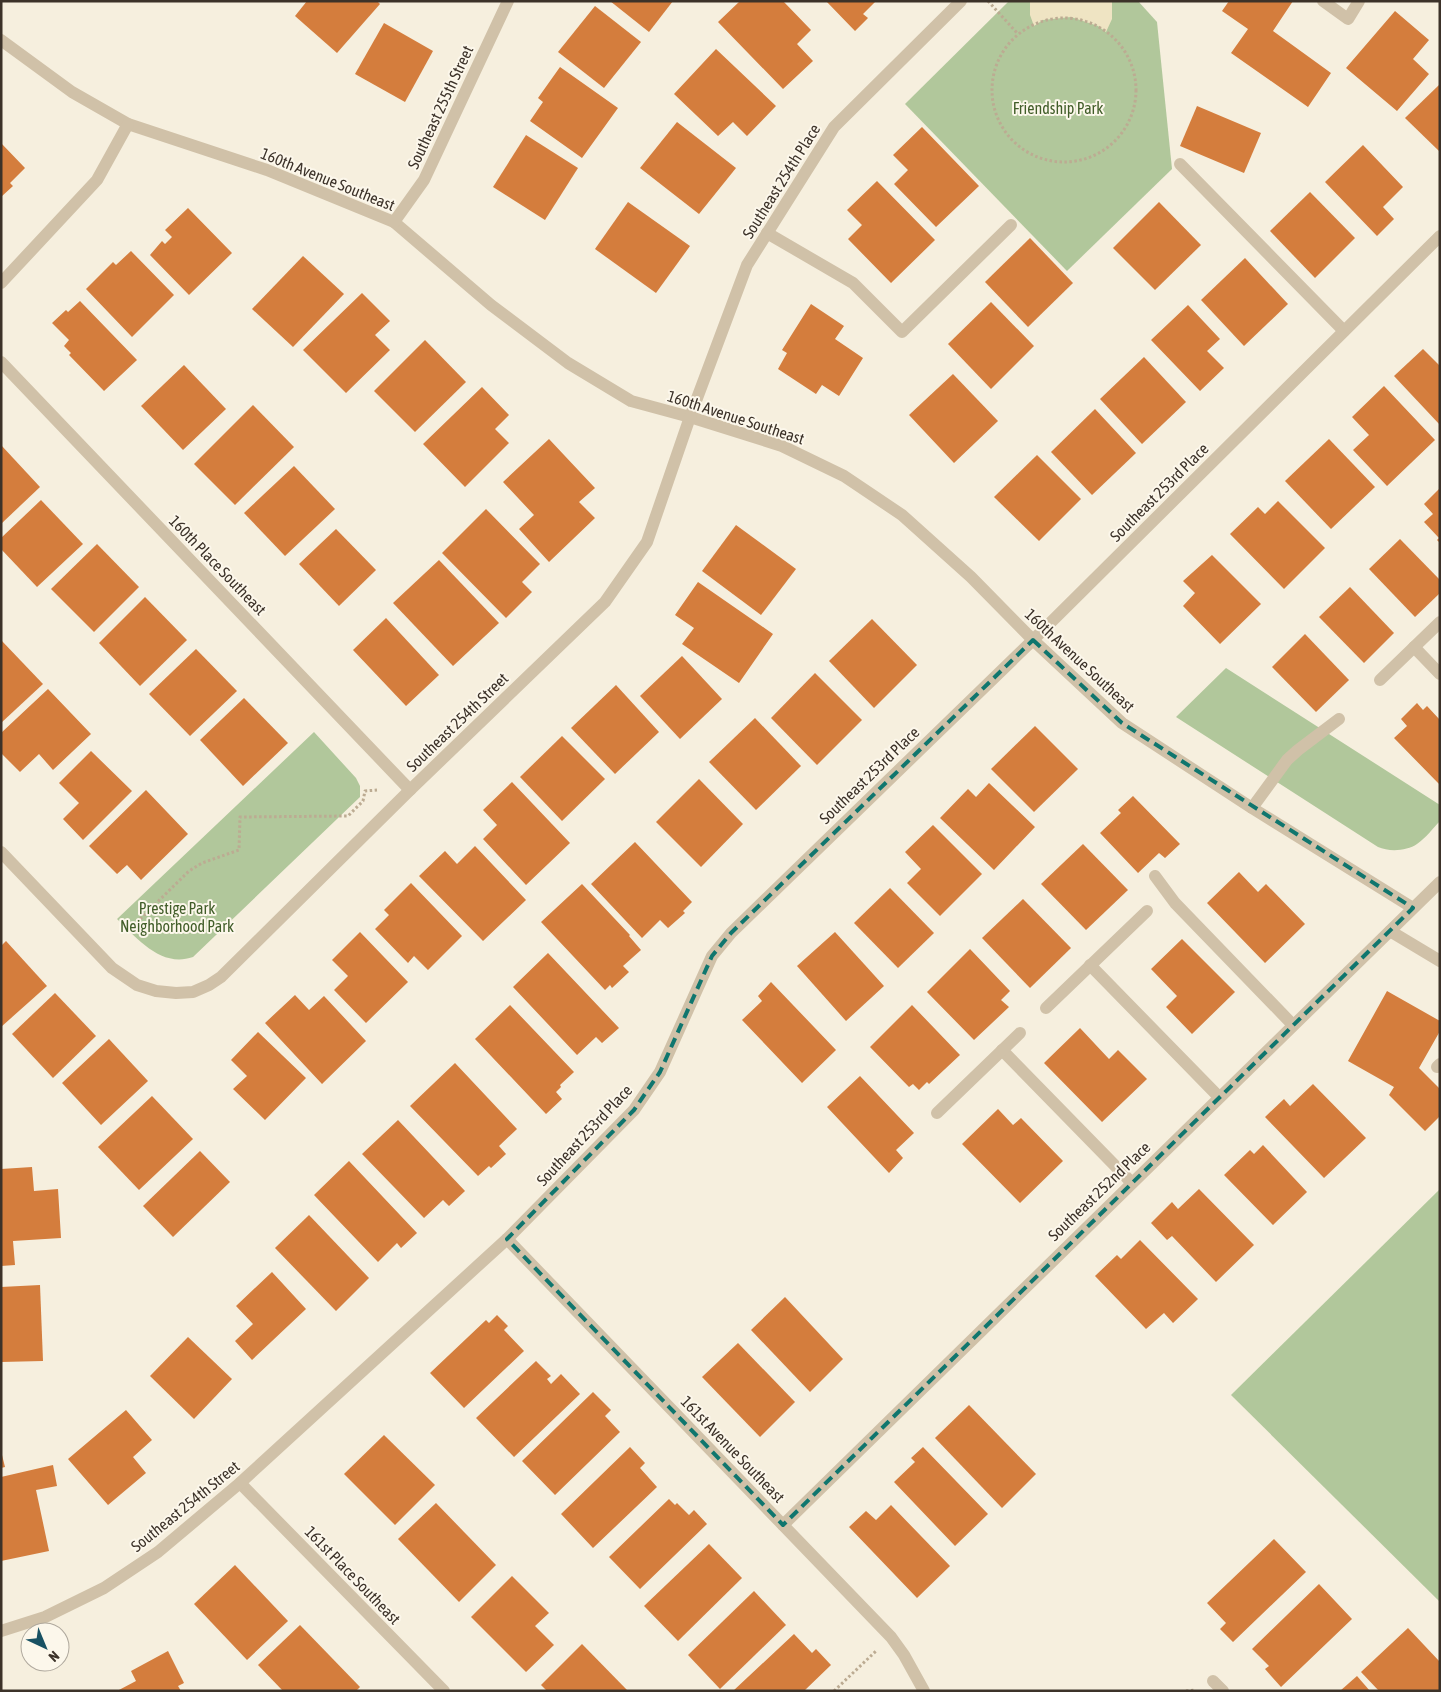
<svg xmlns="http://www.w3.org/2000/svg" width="1441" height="1692" font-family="'Asap Condensed',sans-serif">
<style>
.green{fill:#b1c79b}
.plaza{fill:#efe4c3}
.building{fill:#d47d3d}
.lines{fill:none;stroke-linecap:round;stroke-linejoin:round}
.path{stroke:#bcab92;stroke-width:3;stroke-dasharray:2.5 2.5;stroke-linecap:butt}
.minor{stroke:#d0c1a8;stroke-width:12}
.marked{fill:none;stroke:#0f766e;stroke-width:4;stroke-dasharray:10 6;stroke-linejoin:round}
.labels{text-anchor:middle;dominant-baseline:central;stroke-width:4;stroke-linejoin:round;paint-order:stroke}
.street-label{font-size:16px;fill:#3c3229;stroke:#fcf7eb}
.park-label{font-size:16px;fill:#415d29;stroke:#fcf7eb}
</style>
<rect width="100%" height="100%" fill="#f6efde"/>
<g class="green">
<polygon points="1009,1 1138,1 1157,22 1172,169 1067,271 905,104"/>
<path d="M 1226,668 L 1440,805 L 1440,821 C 1433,828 1426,838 1417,844 C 1407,851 1389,852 1378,847 L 1176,717 Z"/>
<path d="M 314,732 L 356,778 L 360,786 L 360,797 L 193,957 C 161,968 138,939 117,919 Z"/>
<polygon points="1440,1189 1440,1602 1231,1395"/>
</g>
<polygon class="plaza" points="1030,1 1112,1 1112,19 1106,32 1098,26 1071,17 1043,20 1034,26 1030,15"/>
<g class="building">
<polygon points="307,1 377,1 380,4 337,53 295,16"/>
<polygon points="610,1 673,1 649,32"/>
<polygon points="740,1 783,1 811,30 797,44 813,61 783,89 718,22"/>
<polygon points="826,1 876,1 863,14 868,18 855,31"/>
<polygon points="1229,1 1293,1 1273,31 1331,73 1308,107 1231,53 1248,29 1222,11"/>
<polygon points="595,6 641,42 604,88 558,52"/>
<polygon points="1395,11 1429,40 1413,59 1429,74 1397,111 1346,68"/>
<polygon points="384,23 433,51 405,102 355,74"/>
<polygon points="716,49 776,106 747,136 733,122 718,136 674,94"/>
<polygon points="560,67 618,108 582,158 530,121 543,102 538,98"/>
<polygon points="1440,84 1440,152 1405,118"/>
<polygon points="1197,106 1261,133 1244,173 1180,146"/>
<polygon points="677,122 736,168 699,214 640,168"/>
<polygon points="922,127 979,186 936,227 894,184 908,170 893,155"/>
<polygon points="526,135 578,168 545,220 493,187"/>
<polygon points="1,143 25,168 10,183 13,186 1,197"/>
<polygon points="1363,145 1403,187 1383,207 1394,219 1377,236 1325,182"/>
<polygon points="877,181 935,240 891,283 848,239 862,225 847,210"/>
<polygon points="1310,192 1355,238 1315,278 1270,231"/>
<polygon points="628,202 690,246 656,293 595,249"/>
<polygon points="1159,202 1201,245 1155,290 1113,248"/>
<polygon points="188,208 232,253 189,295 150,255 162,241 165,244 172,237 165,230"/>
<polygon points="1030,238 1073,283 1028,327 985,282"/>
<polygon points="131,251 174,295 132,337 86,289 113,262 116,265"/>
<polygon points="303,256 344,294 293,347 252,309"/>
<polygon points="1245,258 1288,304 1244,346 1201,300"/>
<polygon points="362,293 390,321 375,335 390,350 346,393 303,350"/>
<polygon points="80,301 137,360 104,391 69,355 71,353 64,346 69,340 52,323 66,310 68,312"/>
<polygon points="991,302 1034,346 991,389 948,344"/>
<polygon points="811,304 844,326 835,339 863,358 839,396 822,385 816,394 778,369 787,353 782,350"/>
<polygon points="1188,305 1220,339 1207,351 1224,368 1200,391 1151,340"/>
<polygon points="425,340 466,382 415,432 374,391"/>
<polygon points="1423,349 1440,366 1440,425 1394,376"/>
<polygon points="1144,357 1186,402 1142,444 1100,399"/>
<polygon points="184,365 226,409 183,450 141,406"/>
<polygon points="953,374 998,421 954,463 909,415"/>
<polygon points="1384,386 1435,440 1387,486 1353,450 1369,435 1352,417"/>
<polygon points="482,387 509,415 495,429 509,443 465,487 423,444"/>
<polygon points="253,405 294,447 235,505 194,464"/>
<polygon points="1095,409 1136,453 1092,495 1051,452"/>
<polygon points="549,439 595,488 579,502 595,518 549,562 519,529 534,515 503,482"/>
<polygon points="1329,439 1375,487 1331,529 1285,481"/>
<polygon points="1,445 40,487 1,524"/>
<polygon points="1037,455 1081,499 1039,541 994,497"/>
<polygon points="294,466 335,509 285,556 244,513"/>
<polygon points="1440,488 1440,543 1437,540 1439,538 1424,522 1433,514 1424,504"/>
<polygon points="41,500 83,544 37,587 1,549 1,538"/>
<polygon points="1278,501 1325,548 1284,589 1230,534 1258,507 1265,514"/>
<polygon points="486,509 540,564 522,582 532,592 506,618 442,553"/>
<polygon points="736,525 796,569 761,615 702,571"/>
<polygon points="336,529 376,570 339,606 299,564"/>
<polygon points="1400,539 1440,580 1440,593 1415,617 1369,569"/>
<polygon points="97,544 139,587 94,632 51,589"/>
<polygon points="1212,555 1261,604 1220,644 1183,606 1195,593 1183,581"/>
<polygon points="439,560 499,623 453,666 393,603"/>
<polygon points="698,582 773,634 739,683 682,644 694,628 675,615"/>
<polygon points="1350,587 1394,633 1364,663 1319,617"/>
<polygon points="145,597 187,640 140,686 99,643"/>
<polygon points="386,618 439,675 406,706 353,650"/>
<polygon points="872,619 917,665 874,708 829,661"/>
<polygon points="1305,634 1349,680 1316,712 1272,667"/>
<polygon points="1,640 43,684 1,723"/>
<polygon points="196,649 237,691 190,736 149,694"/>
<polygon points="682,656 722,699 680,739 640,696"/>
<polygon points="815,673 862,720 817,765 771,718"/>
<polygon points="616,685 659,732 615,774 571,728"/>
<polygon points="48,689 91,734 53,770 39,754 20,772 1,753 1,733"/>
<polygon points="244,698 288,743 243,786 200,740"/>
<polygon points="1417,703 1423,710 1427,706 1440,720 1440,785 1394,738 1407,726 1401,719"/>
<polygon points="755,718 801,766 756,810 709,762"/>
<polygon points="1035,726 1078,769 1034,812 991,769"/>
<polygon points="562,736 605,779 562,821 520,777"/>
<polygon points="91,751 132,791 83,840 63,819 79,803 59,783"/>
<polygon points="699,779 743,824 701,867 656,822"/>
<polygon points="512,782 570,843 526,885 483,839 497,825 483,810"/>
<polygon points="989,783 1035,827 994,870 940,818 968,789 976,797"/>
<polygon points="146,790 188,834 141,880 127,865 117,874 89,846"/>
<polygon points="1133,796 1180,844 1165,858 1159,853 1138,873 1100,833 1121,813 1118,810"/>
<polygon points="933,825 982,874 940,916 907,883 921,869 905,852"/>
<polygon points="635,842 692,902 683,911 685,913 668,928 660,920 642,938 591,884"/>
<polygon points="1083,844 1128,890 1086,930 1041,884"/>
<polygon points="475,846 526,900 483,941 419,876 445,851 457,864"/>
<polygon points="1239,872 1258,892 1266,884 1305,924 1265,963 1207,903"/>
<polygon points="411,883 462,936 428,970 414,956 408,963 375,929 389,915 384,910"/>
<polygon points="582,884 630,935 629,936 641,950 623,966 629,972 612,988 610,985 605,990 541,922"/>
<polygon points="890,888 934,933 898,968 854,923"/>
<polygon points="1023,899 1071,948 1030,988 982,938"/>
<polygon points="360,932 408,982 366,1023 334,990 348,976 332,960"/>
<polygon points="835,932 884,986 846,1021 797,966"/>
<polygon points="1182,939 1235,992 1192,1034 1166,1007 1177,996 1151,969"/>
<polygon points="6,941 47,986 1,1027 1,946"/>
<polygon points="970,949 1010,991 1001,1000 1009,1007 974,1040 927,992"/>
<polygon points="548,953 619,1028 602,1043 596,1037 577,1055 513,987"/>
<polygon points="771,982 836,1050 802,1083 742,1020 762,1001 758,996"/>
<polygon points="1387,991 1440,1021 1440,1031 1419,1068 1440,1089 1440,1116 1425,1131 1389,1095 1394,1087 1348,1061"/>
<polygon points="55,993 96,1036 53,1078 12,1034"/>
<polygon points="295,995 309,1010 324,996 366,1041 322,1084 265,1023"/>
<polygon points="510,1005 574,1072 560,1085 561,1087 556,1092 562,1099 546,1114 475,1039"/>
<polygon points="912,1005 960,1055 929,1084 927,1082 919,1090 913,1084 909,1087 870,1047"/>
<polygon points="1080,1028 1109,1059 1118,1050 1147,1079 1102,1122 1044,1063"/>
<polygon points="258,1032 306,1078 265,1120 233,1089 247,1076 231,1060"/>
<polygon points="109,1039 148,1081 101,1125 62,1083"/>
<polygon points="455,1063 517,1129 499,1146 506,1154 491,1168 489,1166 478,1176 410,1106"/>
<polygon points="860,1076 914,1133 896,1150 903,1158 889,1173 827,1107"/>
<polygon points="1313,1084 1366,1138 1324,1178 1265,1117 1284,1099 1290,1106"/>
<polygon points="152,1096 193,1139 139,1190 98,1147"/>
<polygon points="998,1109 1013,1125 1021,1118 1063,1161 1020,1203 962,1144"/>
<polygon points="398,1120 465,1191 449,1206 443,1200 424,1218 362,1154"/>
<polygon points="1263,1145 1307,1192 1273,1225 1224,1175 1250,1150 1254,1154"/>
<polygon points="200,1151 230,1182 173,1237 143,1206"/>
<polygon points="349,1161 417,1233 401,1248 397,1243 378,1262 314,1195"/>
<polygon points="32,1167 34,1191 58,1189 61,1238 13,1241 15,1265 1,1266 1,1169"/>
<polygon points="1199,1189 1254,1245 1216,1282 1172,1236 1167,1240 1151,1223 1172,1202 1178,1209"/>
<polygon points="309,1215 369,1278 336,1311 275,1248"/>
<polygon points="1140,1240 1198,1299 1173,1323 1164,1313 1146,1329 1095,1276 1117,1255 1121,1259"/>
<polygon points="272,1272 306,1309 252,1360 235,1341 253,1324 236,1306"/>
<polygon points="40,1285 43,1361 1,1362 1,1287"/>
<polygon points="785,1297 843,1359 810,1392 751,1330"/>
<polygon points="497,1315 508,1326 504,1330 524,1351 464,1408 430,1373 486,1320 489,1323"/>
<polygon points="188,1337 232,1379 194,1419 150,1376"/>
<polygon points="738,1343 795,1402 760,1437 702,1377"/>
<polygon points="536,1361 551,1376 547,1379 551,1384 561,1374 580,1394 514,1457 476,1418"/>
<polygon points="593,1392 611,1410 605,1416 620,1432 555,1495 522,1461"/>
<polygon points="969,1405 1036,1474 1002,1508 935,1438"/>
<polygon points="126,1410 152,1440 133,1457 146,1473 108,1505 68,1459"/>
<polygon points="384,1435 435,1485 395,1525 344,1474"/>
<polygon points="630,1447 645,1463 640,1468 657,1487 593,1548 561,1514"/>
<polygon points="923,1447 988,1514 955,1546 894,1482 915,1462 911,1458"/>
<polygon points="1,1451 5,1467 1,1468"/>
<polygon points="53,1465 57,1486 36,1490 49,1551 1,1561 1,1477"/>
<polygon points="669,1499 675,1505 677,1503 689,1515 694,1510 707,1524 640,1589 609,1557"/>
<polygon points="436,1503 496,1565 459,1602 398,1539"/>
<polygon points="891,1505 950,1566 917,1598 849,1527 866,1511 876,1520"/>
<polygon points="1274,1539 1306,1572 1233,1642 1220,1629 1226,1623 1207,1603"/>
<polygon points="709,1544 742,1578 678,1641 644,1606"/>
<polygon points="235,1565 288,1621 247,1660 194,1604"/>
<polygon points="512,1576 549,1613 535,1626 554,1645 526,1672 471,1617"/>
<polygon points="1319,1584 1352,1619 1281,1687 1265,1669 1269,1666 1252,1649"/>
<polygon points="754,1591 786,1625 720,1689 688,1655"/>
<polygon points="300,1625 360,1687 356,1691 283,1691 258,1665"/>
<polygon points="1408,1628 1440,1662 1440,1691 1379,1691 1361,1672"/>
<polygon points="794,1634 812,1653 816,1649 831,1665 804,1691 733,1691"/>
<polygon points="582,1644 628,1691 547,1691 541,1685"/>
<polygon points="168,1651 184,1683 178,1686 181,1691 117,1691 136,1681 131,1671"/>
<polygon points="1357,1676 1370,1691 1340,1691"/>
</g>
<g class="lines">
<g class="path">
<polyline points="988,1 1018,34"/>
<circle cx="1064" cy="90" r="72"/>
<polyline points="126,933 189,871 202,863 239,850 240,817 348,816 363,801 365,791 377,790"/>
<polyline points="834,1691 876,1651"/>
<polyline points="1186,1691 1195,1690"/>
</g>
<g class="minor">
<polyline points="1323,1 1348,19 1359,1"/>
<polyline points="1,40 72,92 128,124 267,170 394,222 491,305 568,363 631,401 690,417 782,446 844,476 902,515 971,577 1033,640 1122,723 1252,808 1413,908"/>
<polyline points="1180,164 1344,331"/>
<polyline points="394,222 424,180 508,1"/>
<polyline points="767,233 853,283 902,332 1011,225"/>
<polyline points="1,283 97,180 128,124"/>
<polyline points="1,362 410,790"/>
<polyline points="1414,647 1440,674"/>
<polyline points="1380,680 1440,622"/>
<polyline points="1252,808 1287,760 1298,750 1339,719"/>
<polyline points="1,852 112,968 137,985 156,991 176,993 193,992 209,985 221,977 410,790 605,602 647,542 690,417 747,265 834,127 961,1"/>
<polyline points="1155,876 1175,903 1293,1025"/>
<polyline points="1390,931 1440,961"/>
<polyline points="1090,965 1219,1097"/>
<polyline points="1046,1008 1147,911"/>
<polyline points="1002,1050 1131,1182"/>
<polyline points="1437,1067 1440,1064"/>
<polyline points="937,1113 1020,1033"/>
<polyline points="507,1239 891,1637 904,1655 924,1691"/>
<polyline points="240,1483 444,1691"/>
<polyline points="783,1525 1440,882"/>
<polyline points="1,1631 45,1617 104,1588 158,1552 240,1483 507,1239 634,1110 660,1072 712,956 731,933 1033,640 1440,236"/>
<polyline points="1213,1681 1223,1691"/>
</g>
</g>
<path class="marked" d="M 1033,640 L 1122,723 L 1413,908 L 783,1525 L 507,1239 L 634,1110 L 660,1072 L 712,956 L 731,933 Z"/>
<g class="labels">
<g class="street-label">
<text transform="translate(440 107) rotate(-65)">Southeast 255th Street</text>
<text transform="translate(328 179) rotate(22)">160th Avenue Southeast</text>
<text transform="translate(781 181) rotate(-58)">Southeast 254th Place</text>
<text transform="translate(736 417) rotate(18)">160th Avenue Southeast</text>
<text transform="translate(1159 492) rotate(-45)">Southeast 253rd Place</text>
<text transform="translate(218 565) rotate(46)">160th Place Southeast</text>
<text transform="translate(1080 660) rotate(43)">160th Avenue Southeast</text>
<text transform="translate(457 722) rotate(-44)">Southeast 254th Street</text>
<text transform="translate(869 775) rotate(-44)">Southeast 253rd Place</text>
<text transform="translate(584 1135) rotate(-47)">Southeast 253rd Place</text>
<text transform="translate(1099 1191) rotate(-44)">Southeast 252nd Place</text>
<text transform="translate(733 1449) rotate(46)">161st Avenue Southeast</text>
<text transform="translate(185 1506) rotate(-39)">Southeast 254th Street</text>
<text transform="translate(353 1575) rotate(46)">161st Place Southeast</text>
</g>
<g class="park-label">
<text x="1058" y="108">Friendship Park</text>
<text x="177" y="908">Prestige Park<tspan x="177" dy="18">Neighborhood Park</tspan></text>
</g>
</g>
<rect width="1441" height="1692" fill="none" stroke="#3c3229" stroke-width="5"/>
<g transform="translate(45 1647) rotate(136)"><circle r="24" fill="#fcf7eb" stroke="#afa89d"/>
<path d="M0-4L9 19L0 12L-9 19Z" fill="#185163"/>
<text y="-8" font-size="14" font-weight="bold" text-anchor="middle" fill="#3c3229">N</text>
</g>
</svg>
